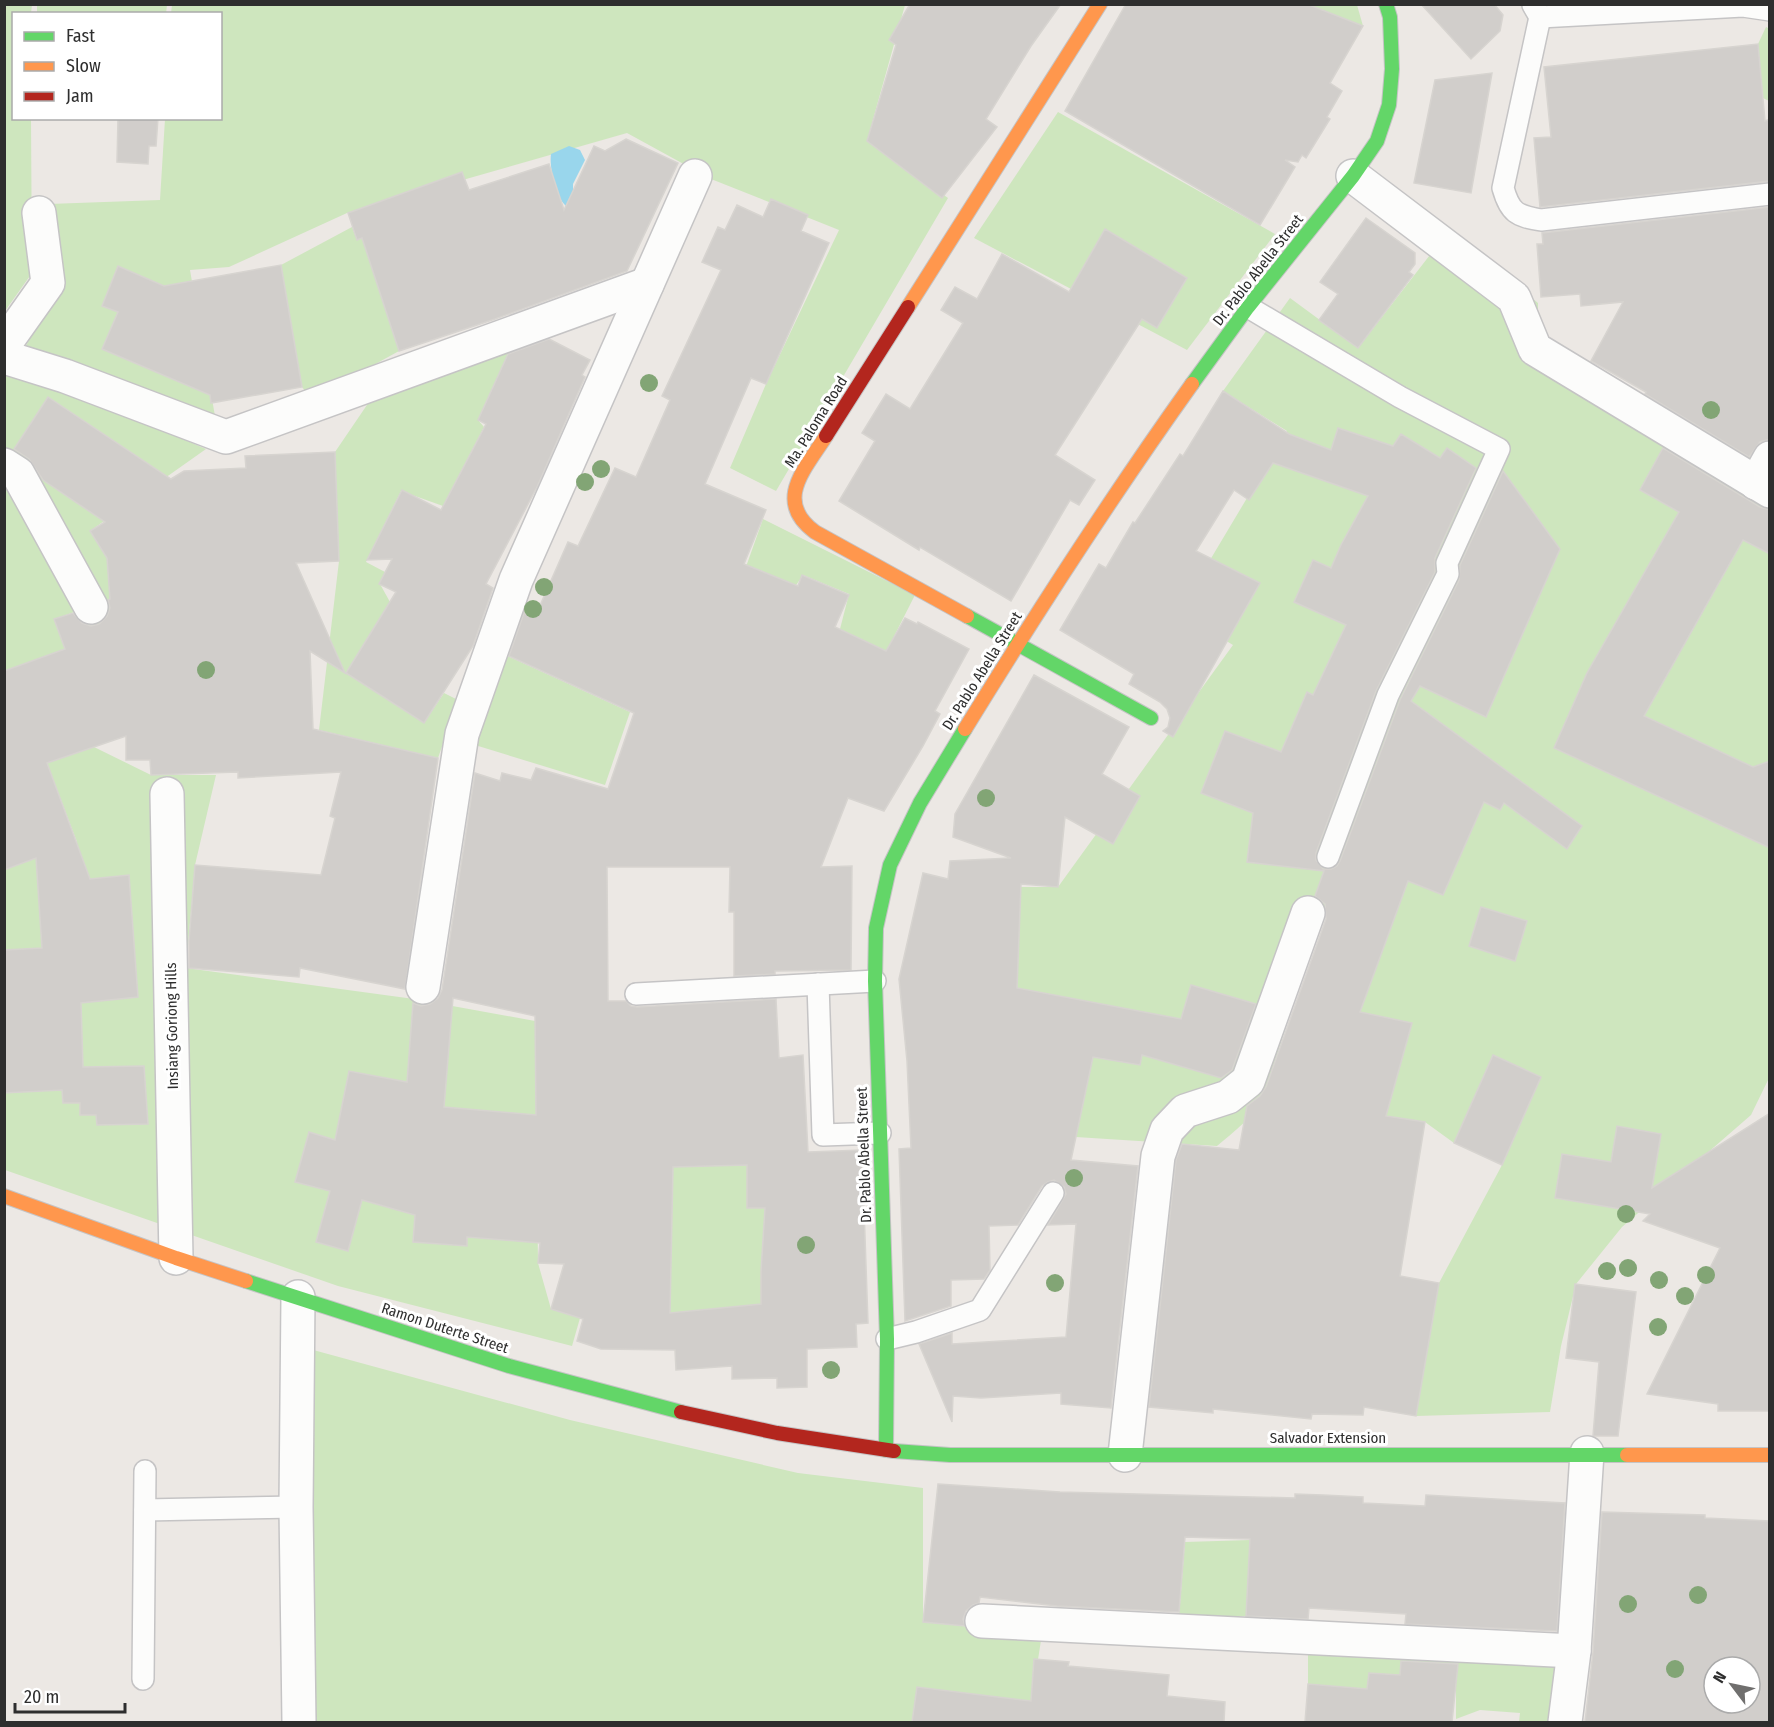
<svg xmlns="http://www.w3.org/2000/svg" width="1774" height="1727" font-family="'Fira Sans Condensed',sans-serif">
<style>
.green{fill:#cee6be}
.water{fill:#99d6ec}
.building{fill:#d1cecb;stroke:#d7d4d0;stroke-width:1.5;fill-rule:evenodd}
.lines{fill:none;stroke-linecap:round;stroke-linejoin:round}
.lane-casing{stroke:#c5c4c5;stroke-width:24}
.street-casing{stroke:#c5c4c5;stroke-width:36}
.fast-casing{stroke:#c5c4c5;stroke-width:16}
.slow-casing{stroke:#c5c4c5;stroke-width:16}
.jam-casing{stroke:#c5c4c5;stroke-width:16}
.lane{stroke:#fcfcfb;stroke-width:21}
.street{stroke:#fcfcfb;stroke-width:33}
.fast{stroke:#63d668;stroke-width:14}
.slow{stroke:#ff974d;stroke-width:14}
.jam{stroke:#b3261e;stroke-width:14}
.tree{fill:#82a575}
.labels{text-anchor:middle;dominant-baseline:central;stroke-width:6;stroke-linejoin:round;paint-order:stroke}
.street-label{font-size:15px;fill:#2e2e2e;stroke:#fff}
</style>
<rect width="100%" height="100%" fill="#ece8e4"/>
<g class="green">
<polygon points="5,5 32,5 31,13 14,14 14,118 31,119 32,273 5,311"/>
<polygon points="37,5 37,4 167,5 166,14 37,13"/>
<polygon points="172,5 905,5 867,141 948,198 776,491 730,468 766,384 839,230 711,179 627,133 347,213 229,267 190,270 217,428 20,357 57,288 49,204 160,200 165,119 220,118 220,14 171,13"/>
<polygon points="1307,5 1357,5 1363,26"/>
<polygon points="1766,27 1770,29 1769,101 1763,98 1758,44"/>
<polygon points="1058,112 1275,234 1187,350 974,238"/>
<polygon points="454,205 374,274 399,351 312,399 302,387 281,265 352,227 357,240"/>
<path d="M 1450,229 L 1538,303 L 1538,335 L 1643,399 L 1683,418 L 1769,469 L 1769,1078 L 1751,1115 L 1622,1227 L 1576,1284 L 1561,1346 L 1550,1412 L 1416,1416 L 1439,1283 L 1502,1165 L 1541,1077 L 1493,1056 L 1454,1143 L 1425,1122 L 1328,1107 L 1388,931 L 1324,910 L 1266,1088 C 1253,1118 1242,1125 1217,1146 L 1076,1137 L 1093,1057 L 1140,1065 L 1149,1013 L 1017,992 L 1021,887 L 1058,887 L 1233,645 L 1179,612 L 1287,431 L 1223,391 L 1290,298 L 1358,348 Z"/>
<polygon points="516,344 509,352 478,420 484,427 443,506 401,491 366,562 385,572 380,584 390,602 346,673 424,723 444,693 458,700 438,758 319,730 339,561 335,452 369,402"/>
<polygon points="11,366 206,449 90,531 107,558 110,593 131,623 97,636 77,611 55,619 65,649 5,671 4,375"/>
<polygon points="763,519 915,595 885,654 840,629 849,594 803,575 788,597 780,579 760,570 742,578"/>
<polygon points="505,655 630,712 605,785 475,745"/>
<polygon points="94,747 151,775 216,775 195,865 186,968 414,999 535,1021 538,1263 551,1309 580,1318 572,1346 338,1286 5,1170 5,869 77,842 47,763"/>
<polygon points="749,1165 747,1174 747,1208 765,1208 761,1271 762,1332 669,1341 673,1167"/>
<polygon points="306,1348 570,1420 798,1473 923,1488 923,1622 1042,1634 1031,1704 917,1687 912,1722 305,1722"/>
<polygon points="1250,1540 1246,1616 1179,1617 1185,1542"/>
<polygon points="1308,1649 1559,1663 1552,1722 1519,1722 1520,1713 1480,1710 1456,1719 1456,1680 1369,1673 1367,1689 1308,1684"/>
</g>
<path class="water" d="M 569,146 L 580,150 L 585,160 L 573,184 L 573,190 L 577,194 L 566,206 C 556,197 549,167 551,154 Z"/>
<g class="building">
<polygon points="910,4 1061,4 1031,46 986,119 997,127 942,198 867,141 896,45 889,40"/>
<polygon points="1126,4 1307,4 1363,26 1330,83 1342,91 1327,117 1330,119 1306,158 1302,155 1298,162 1285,160 1295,167 1260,225 1065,111"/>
<polygon points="1421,4 1494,4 1503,15 1500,31 1471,59"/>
<polygon points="1758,44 1765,121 1770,119 1770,181 1540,207 1534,138 1551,137 1544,67"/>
<polygon points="1492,73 1471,193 1414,183 1435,80"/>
<polygon points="118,118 158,118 156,146 149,146 148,164 117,162"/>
<polygon points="626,139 678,163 627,271 495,319 399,351 362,238 357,240 348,213 462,172 469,190 549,164 564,210 594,146 605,151"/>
<path d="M 771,199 L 808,215 L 801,231 L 829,243 L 766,384 L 751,378 L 705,484 L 766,510 L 744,564 L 798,586 L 802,575 L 849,595 L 835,627 L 886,651 L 905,618 L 917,624 L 918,622 L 969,649 L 935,711 L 940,714 L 923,746 L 884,811 L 848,798 L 821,867 L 852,866 L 851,970 L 775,971 L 775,974 L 734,976 L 734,912 L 729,912 L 730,867 L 607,867 L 608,1001 L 626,1001 L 631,1006 L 637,1007 L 776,999 L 779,1058 L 803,1055 L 808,1152 L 862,1150 L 868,1323 L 856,1324 L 857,1347 L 807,1349 L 807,1387 L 777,1388 L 777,1378 L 732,1379 L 732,1366 L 676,1370 L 675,1350 L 601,1349 L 577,1341 L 583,1319 L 551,1309 L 564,1264 L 538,1263 L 540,1243 L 467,1237 L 467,1246 L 413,1242 L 415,1215 L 362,1200 L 348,1251 L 316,1242 L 330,1191 L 295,1182 L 309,1132 L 335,1140 L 349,1071 L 407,1082 L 413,1003 L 421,1006 L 430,1004 L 438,998 L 442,990 L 475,773 L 500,781 L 502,773 L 531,780 L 536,768 L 608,789 L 634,713 L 509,656 L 527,604 L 538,610 L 568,542 L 578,546 L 615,468 L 636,477 L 670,400 L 662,396 L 721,270 L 702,262 L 718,227 L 725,230 L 737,205 L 763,217 ZM 453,998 L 535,1016 L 536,1115 L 444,1107 ZM 747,1165 L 747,1208 L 765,1208 L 761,1271 L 761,1304 L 670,1313 L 673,1167 Z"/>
<polygon points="1770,207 1770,439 1760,442 1749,457 1645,394 1646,392 1591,361 1623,302 1581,306 1580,294 1541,297 1537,244 1543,244 1542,233"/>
<polygon points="1366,218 1415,253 1415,264 1409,272 1413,275 1358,348 1319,320 1338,294 1320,282"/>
<polygon points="1105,229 1187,278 1157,328 1142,319 1055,455 1095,480 1079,505 1070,500 1011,601 920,547 919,550 839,501 875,441 862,433 886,394 910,409 963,323 941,310 955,287 977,299 1002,254 1069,292"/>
<polygon points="281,265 302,387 211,403 210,395 102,349 118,312 102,306 118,266 164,286"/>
<polygon points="549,339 590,360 582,375 585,377 537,487 486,584 493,588 473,646 424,723 346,673 396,592 379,584 392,559 367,560 402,490 441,510 486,424 478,420 508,354"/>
<polygon points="1223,391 1289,434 1331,450 1338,428 1393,446 1401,434 1440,458 1447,448 1476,468 1435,558 1435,572 1376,691 1316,853 1316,860 1323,869 1331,869 1337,866 1340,861 1400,700 1459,580 1460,565 1503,471 1560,549 1486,717 1420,686 1411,701 1582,826 1567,849 1504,803 1500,810 1484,802 1443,895 1408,881 1360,1012 1412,1023 1386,1116 1425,1122 1400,1276 1439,1283 1416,1416 1364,1407 1363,1415 1312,1414 1311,1419 1213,1409 1213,1413 1149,1407 1176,1160 1182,1144 1239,1150 1247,1106 1260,1096 1266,1087 1326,919 1325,904 1315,896 1324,871 1247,862 1253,813 1201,793 1225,731 1281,752 1307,692 1313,695 1346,625 1294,602 1313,560 1331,568 1341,545 1368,496 1273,463 1249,500 1234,490 1196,551 1260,583 1173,737 1163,731 1168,727 1170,718 1167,709 1160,702 1129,684 1134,674 1060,630 1099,564 1106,568 1133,522 1135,523 1180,454 1183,456"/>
<polygon points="48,397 171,479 184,471 246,468 245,456 335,452 339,561 296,563 345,673 310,651 313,729 438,758 405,989 300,968 299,977 189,968 189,941 195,865 321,875 335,818 330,816 341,772 238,778 238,772 151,775 150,760 126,760 126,736 47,763 90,879 129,875 138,997 81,1003 83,1067 144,1066 148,1124 97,1125 96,1115 80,1115 80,1103 63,1103 62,1090 4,1093 4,950 42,948 36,858 4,870 4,671 65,649 54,619 73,613 82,623 91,626 99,624 107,616 110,608 108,600 110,599 107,558 90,531 105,522 43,480 29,459 14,449"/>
<polygon points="1663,448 1760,507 1770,510 1770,554 1743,540 1644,716 1753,767 1770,761 1770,848 1554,748 1587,673 1679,512 1640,490"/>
<polygon points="1034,675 1129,727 1102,774 1140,796 1113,844 1065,817 1058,887 1021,884 1017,988 1181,1019 1191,985 1256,1004 1232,1070 1221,1078 1142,1055 1140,1065 1093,1057 1071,1160 1138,1166 1111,1408 1061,1404 1061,1393 981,1398 953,1396 952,1422 919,1344 952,1333 952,1344 1066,1337 1076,1224 1048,1225 1066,1194 1064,1187 1054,1180 1048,1182 1042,1186 1018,1225 989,1226 990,1270 984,1279 951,1280 951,1306 905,1321 899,1149 911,1148 907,1061 899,979 923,873 948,879 950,861 1011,858 953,837 955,814"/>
<polygon points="1481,907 1527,921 1515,961 1469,946"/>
<polygon points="1493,1055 1541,1077 1502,1165 1454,1143"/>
<polygon points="1770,1113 1770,1411 1718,1411 1718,1404 1647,1394 1720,1248 1643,1221 1650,1214 1555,1198 1562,1154 1611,1162 1617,1126 1661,1134 1652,1188"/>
<polygon points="1575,1284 1636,1292 1618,1436 1593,1436 1599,1362 1566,1358"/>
<polygon points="938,1484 1060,1492 1295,1498 1295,1494 1323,1495 1363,1497 1363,1503 1425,1506 1426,1495 1565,1503 1557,1631 1405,1624 1406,1614 1309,1608 1308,1619 1246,1616 1250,1539 1185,1537 1179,1612 1057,1606 980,1597 979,1603 973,1605 966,1611 963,1619 965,1626 923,1622"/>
<path d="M 1602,1512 L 1705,1515 L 1705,1518 L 1770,1521 L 1770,1722 L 1585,1722 L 1593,1652 ZM 1714,1667 L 1750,1667 L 1750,1703 L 1714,1703 Z"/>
<polygon points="1034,1659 1069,1662 1068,1666 1169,1675 1167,1696 1225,1702 1224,1722 912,1722 917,1687 1031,1701"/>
<polygon points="1401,1661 1458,1664 1452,1722 1305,1722 1308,1684 1367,1689 1369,1673 1400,1675"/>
</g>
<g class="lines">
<defs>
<g id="lane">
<polyline points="1533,5 1540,17 1743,6 1770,10"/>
<path d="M 1540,17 L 1503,188 C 1510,213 1517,216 1541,220 L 1770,194"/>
<polyline points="1248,307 1400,397 1499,449 1447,563 1448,574 1388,695 1328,857"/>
<polyline points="818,984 823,1135 880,1133"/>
<polyline points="636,994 875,981"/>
<polyline points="887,1339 916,1332 980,1310 1053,1193"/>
<polyline points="145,1510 296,1507"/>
<polyline points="143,1679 145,1471"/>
</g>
<g id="street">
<polyline points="1353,176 1514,298 1535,349 1770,491"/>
<polyline points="4,345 48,283 39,213"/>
<polyline points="4,357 65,376 226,437 647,284"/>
<polyline points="4,465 18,474 91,607"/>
<polyline points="1756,483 1770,458"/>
<polyline points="167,794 176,1258"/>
<polyline points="423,987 462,734 516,580 695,176"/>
<polyline points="298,1297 296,1507 299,1722"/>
<polyline points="1125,1455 1158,1156 1167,1130 1185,1111 1228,1097 1248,1081 1308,913"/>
<polyline points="982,1621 1574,1651"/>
<polyline points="1565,1722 1574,1651 1587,1453"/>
</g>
<g id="fast">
<polyline points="1192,384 1248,307 1353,176 1377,141 1389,105 1392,69 1390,17 1386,4"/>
<polyline points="967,616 1151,718"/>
<polyline points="246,1281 509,1366 681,1412"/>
<polyline points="886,1450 887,1339 875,981 876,928 890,865 920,803 965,729"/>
<polyline points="894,1451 950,1455 1627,1455"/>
</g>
<g id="slow">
<polyline points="908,307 1100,4"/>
<path d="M 826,436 C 805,469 773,501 815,532 L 967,616"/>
<path d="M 965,729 C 1037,612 1112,496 1192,384"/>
<polyline points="4,1196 176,1258 246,1281"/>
<polyline points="1627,1455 1770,1455"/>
</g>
<g id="jam">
<polyline points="826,436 908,307"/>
<polyline points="681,1412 777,1433 894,1451"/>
</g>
</defs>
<use href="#lane" class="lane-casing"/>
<use href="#street" class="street-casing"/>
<use href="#fast" class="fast-casing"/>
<use href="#slow" class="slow-casing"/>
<use href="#jam" class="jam-casing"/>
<use href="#lane" class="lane"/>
<use href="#street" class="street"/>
<use href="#fast" class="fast"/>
<use href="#slow" class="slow"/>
<use href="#jam" class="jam"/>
</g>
<g class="tree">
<circle cx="649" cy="383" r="9"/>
<circle cx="1711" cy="410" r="9"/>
<circle cx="601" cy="469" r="9"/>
<circle cx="585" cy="482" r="9"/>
<circle cx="544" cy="587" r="9"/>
<circle cx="533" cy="609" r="9"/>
<circle cx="206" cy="670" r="9"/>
<circle cx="986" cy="798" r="9"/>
<circle cx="1074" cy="1178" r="9"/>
<circle cx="1626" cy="1214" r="9"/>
<circle cx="806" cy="1245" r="9"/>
<circle cx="1628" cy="1268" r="9"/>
<circle cx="1607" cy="1271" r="9"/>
<circle cx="1706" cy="1275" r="9"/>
<circle cx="1659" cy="1280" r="9"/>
<circle cx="1055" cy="1283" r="9"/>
<circle cx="1685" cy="1296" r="9"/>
<circle cx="1658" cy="1327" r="9"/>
<circle cx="831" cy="1370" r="9"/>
<circle cx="1698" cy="1595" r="9"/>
<circle cx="1628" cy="1604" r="9"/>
<circle cx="1675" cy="1669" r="9"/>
</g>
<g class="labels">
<g class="street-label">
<text transform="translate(1258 270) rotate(-52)">Dr. Pablo Abella Street</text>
<text transform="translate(816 422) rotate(-58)">Ma. Paloma Road</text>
<text transform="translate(982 671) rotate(-58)">Dr. Pablo Abella Street</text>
<text transform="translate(172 1026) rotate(-91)">Insiang Goriong Hills</text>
<text transform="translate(864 1155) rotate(-92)">Dr. Pablo Abella Street</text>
<text transform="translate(445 1328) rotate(18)">Ramon Duterte Street</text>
<text x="1328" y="1438">Salvador Extension</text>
</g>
</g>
<rect width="1774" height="1727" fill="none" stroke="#2e2e2e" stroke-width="12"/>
<rect x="12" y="12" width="210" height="108" fill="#ffffff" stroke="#ababab" stroke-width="1.5"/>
<rect x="24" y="32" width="30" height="9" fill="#63d668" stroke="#ababab" stroke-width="1.5"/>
<text x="66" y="42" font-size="18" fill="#2e2e2e">Fast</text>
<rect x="24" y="62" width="30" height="9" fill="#ff974d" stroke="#ababab" stroke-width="1.5"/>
<text x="66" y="72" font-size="18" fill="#2e2e2e">Slow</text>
<rect x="24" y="92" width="30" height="9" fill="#b3261e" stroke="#ababab" stroke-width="1.5"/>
<text x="66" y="102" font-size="18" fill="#2e2e2e">Jam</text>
<g transform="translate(1732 1685) rotate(302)"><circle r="28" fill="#ffffff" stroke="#ababab" stroke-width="1.5"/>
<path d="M0-4.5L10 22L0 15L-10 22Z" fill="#706f6e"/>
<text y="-9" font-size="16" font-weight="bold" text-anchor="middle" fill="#2e2e2e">N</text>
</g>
<path d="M15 1703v9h110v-9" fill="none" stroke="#2e2e2e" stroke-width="3"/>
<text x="24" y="1703" font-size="18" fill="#2e2e2e" stroke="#ffffff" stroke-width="4.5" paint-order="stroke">20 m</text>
</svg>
